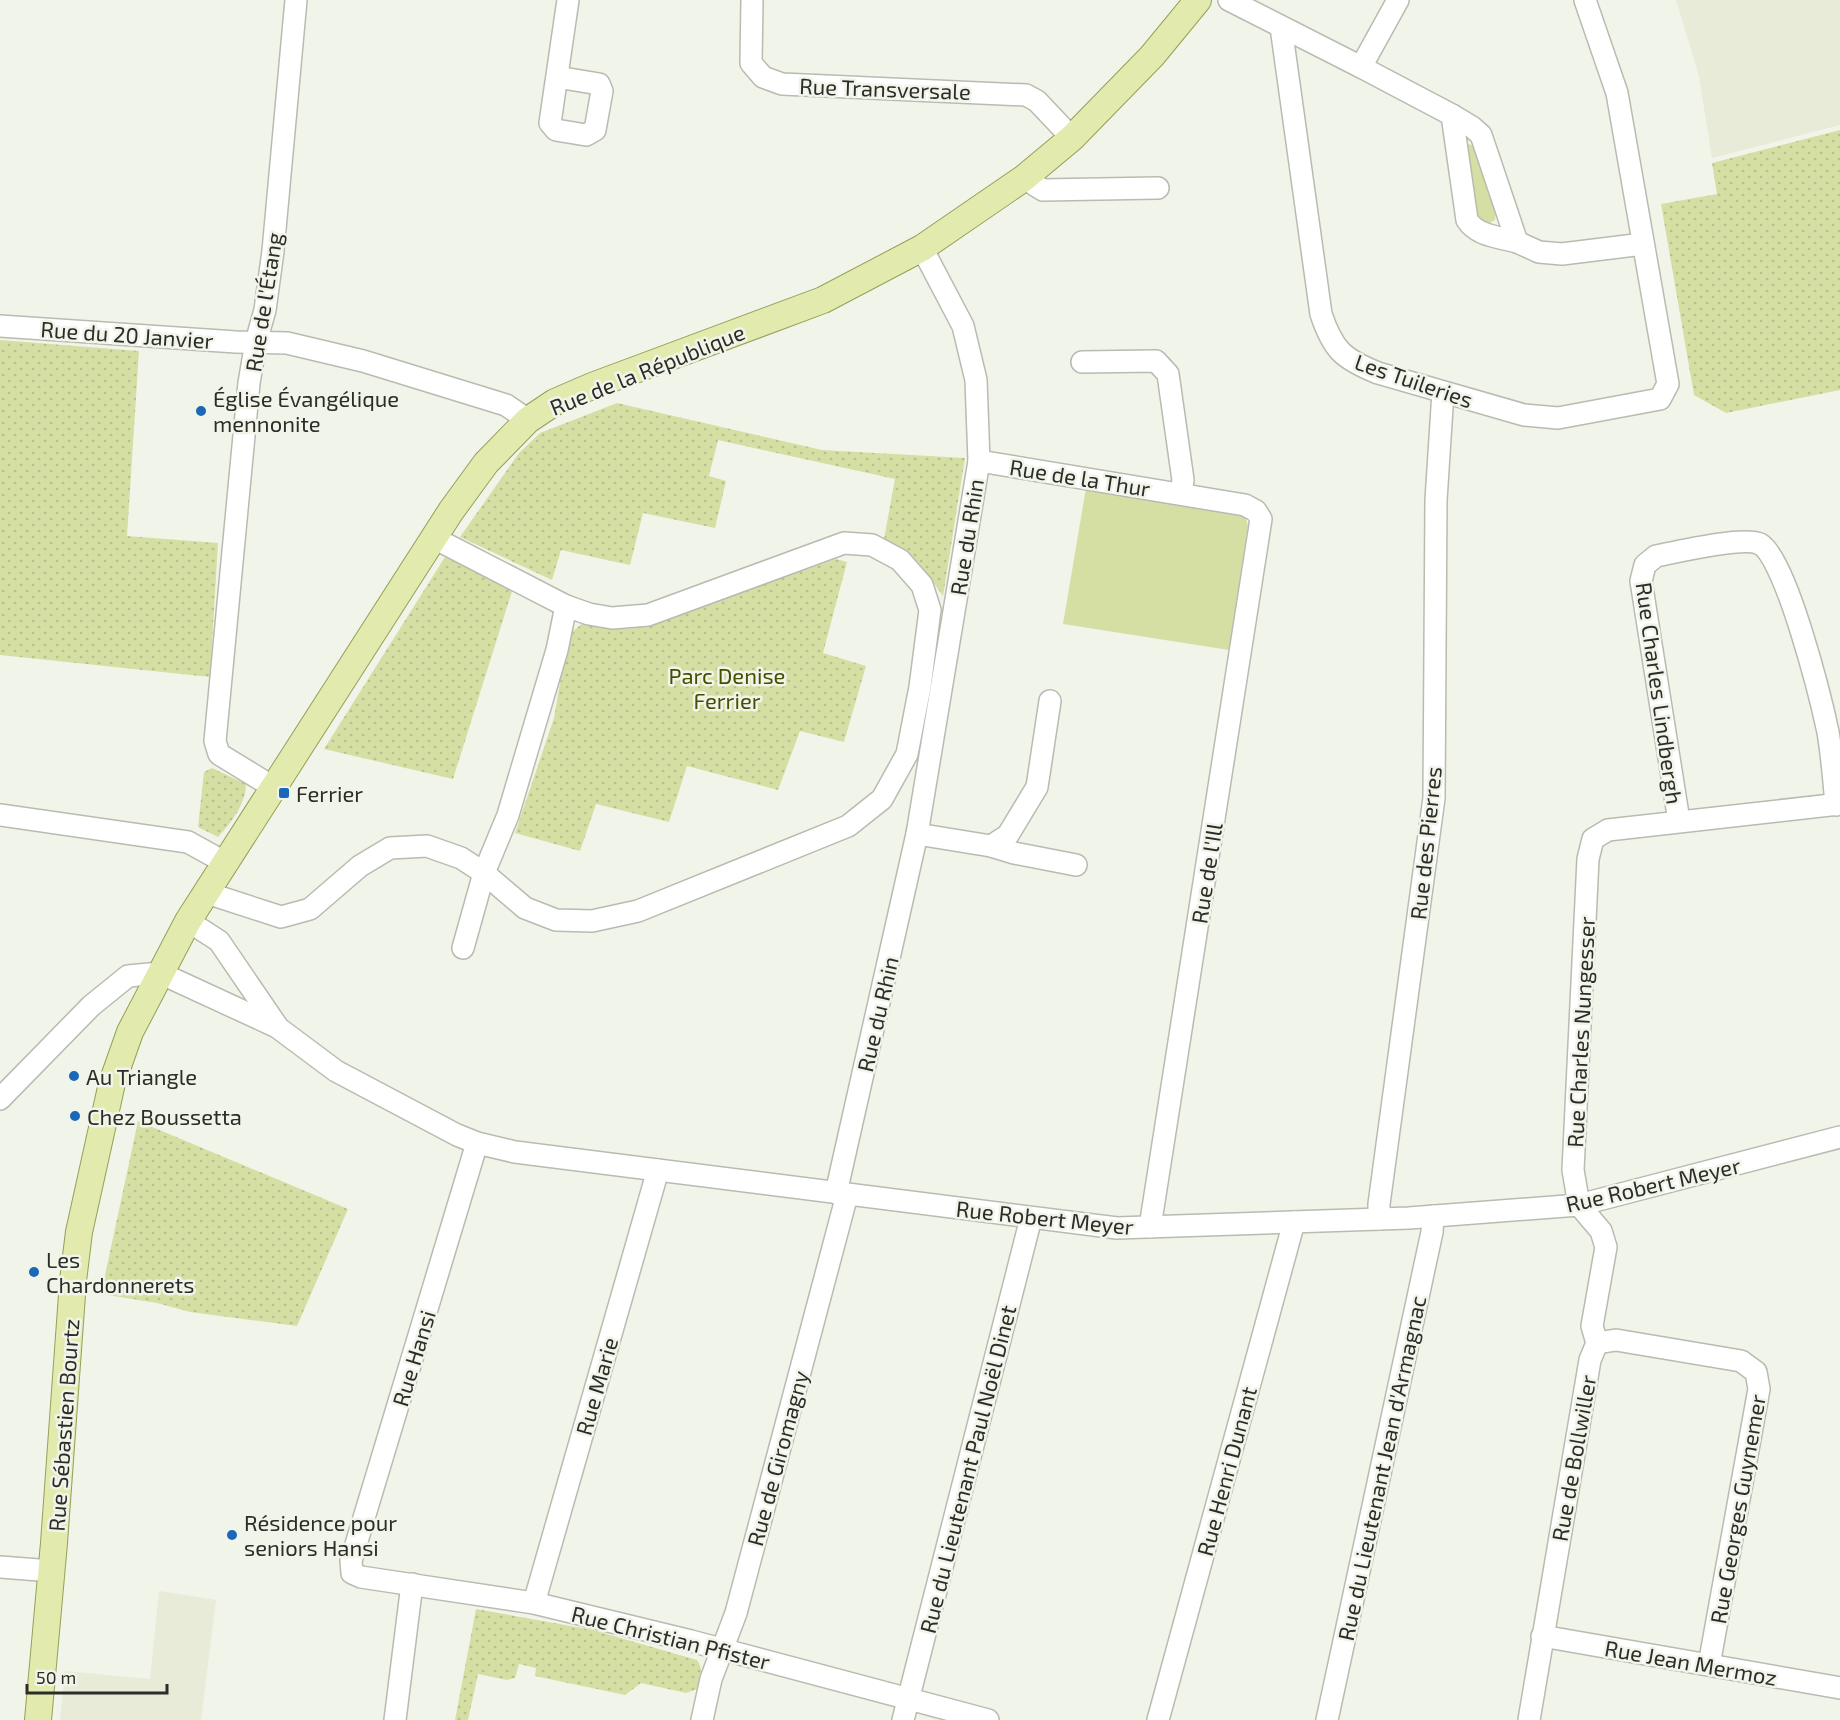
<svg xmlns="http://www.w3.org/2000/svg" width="1840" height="1720" font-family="'Exo 2',sans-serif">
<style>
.built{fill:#e7ebd8}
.grass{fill:#d5dfa4}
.park{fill:url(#park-dots)}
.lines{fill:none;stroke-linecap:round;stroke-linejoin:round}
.minor-casing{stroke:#b9bbb0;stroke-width:24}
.major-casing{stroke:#959f5b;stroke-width:28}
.minor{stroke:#fff;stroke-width:21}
.major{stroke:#e2eaad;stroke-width:26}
.poi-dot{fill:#1a68b7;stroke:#f1f4e9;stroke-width:2}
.labels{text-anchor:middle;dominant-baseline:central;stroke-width:5;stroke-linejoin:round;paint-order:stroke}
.street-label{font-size:22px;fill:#2c2d29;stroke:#f1f4e9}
.poi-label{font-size:22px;fill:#2c2d29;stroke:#f1f4e9;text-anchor:start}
.park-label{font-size:22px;fill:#474e00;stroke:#f1f4e9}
</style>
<defs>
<pattern id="park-dots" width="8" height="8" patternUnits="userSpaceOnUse" patternTransform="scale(1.5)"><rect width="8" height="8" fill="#d5dfa4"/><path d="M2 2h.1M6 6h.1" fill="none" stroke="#b7c08d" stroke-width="1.8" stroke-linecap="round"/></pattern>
</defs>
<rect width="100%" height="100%" fill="#f1f4e9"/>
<g class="built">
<polygon points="1676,0 1840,0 1840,125 1712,158 1699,76"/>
<polygon points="159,1591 216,1600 201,1720 60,1720 65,1671 150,1679"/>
</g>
<g class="grass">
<polygon points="1468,144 1475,146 1496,211 1495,220 1488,224 1477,221 1466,147"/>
<polygon points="1086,488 1238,512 1245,516 1248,526 1229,650 1063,624"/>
</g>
<g class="park">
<polygon points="1840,130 1840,390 1726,413 1694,395 1661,204 1717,194 1712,163"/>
<polygon points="0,340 139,351 127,536 218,543 210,677 0,655"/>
<polygon points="617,403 822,450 965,458 943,596 920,564 884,539 895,479 718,440 709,476 726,481 715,528 643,513 630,565 561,550 552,580 460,537 519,453 540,433"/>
<polygon points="445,557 513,588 453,779 324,749"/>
<polygon points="836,559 847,562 823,653 866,666 844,742 800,731 778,790 687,766 669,822 596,804 580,851 515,833 554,718 568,635 583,623 628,629 666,619"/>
<path d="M 212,768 L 246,784 C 246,804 231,823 218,837 L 198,827 L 204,772 Z"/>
<polygon points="138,1121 348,1209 297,1326 190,1312 157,1303 101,1294"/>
<path d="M 476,1609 L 593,1630 L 697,1660 C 704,1669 700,1679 697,1689 L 686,1693 L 641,1683 L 625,1695 L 535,1676 L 536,1668 L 519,1664 L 515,1678 L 507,1680 L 478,1674 L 468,1720 L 455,1720 Z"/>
</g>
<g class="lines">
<defs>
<g id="minor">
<polyline points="752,0 751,63 763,77 782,84 1026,95 1037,101 1072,138"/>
<polyline points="1229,0 1361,67 1398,0"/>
<path d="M 1281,27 L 1321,314 C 1333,350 1343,359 1378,373 L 1524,415 L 1558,418 L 1660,399 L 1668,384 L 1617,93 L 1585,0"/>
<polyline points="1361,67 1452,115"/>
<polyline points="557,77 599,84 602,91 595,130 586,135 556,130 550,123 568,0"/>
<path d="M 1452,115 L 1472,127 L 1481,135 L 1517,242 C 1499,237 1477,236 1467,220 Z"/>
<polyline points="1024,178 1043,190 1158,188"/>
<polyline points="1517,242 1539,252 1562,254 1643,244"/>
<polyline points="0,326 236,342 287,343 363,361 506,405 528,420"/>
<polyline points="1082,362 1156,361 1168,374 1183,480 1181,493"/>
<polyline points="979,461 1245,505 1256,511 1261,519 1150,1227"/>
<polyline points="273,787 219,754 215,741 249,383 256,342 265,310 273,251 296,0"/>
<polyline points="0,815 188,842 226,863"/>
<path d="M 1679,821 L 1641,581 L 1645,565 L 1656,556 C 1676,552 1744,536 1760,544 C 1786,558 1821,699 1828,732 C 1832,756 1834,781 1836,805"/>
<polyline points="917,834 991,846 1008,835 1037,787 1050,701"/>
<polyline points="991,846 1014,853 1076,865"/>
<polyline points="207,893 281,917 310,909 360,866 390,848 427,846 461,858 484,873 525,908 556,920 592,921 638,911 848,826 882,799 907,754 920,687 930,610 922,585 900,560 872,545 844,543 648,615 612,618 589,614 566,606 434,538"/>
<polyline points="188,921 219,941 277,1026"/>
<polyline points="463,948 484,873 508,815 557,650 566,606"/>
<polyline points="0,1099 91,1006 128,976 160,973 277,1027 336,1071 457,1135 477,1143 515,1152 1117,1228 1409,1218 1579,1205 1840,1137"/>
<polyline points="477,1143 351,1561 352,1573 361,1577 534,1603 691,1641 988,1720"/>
<polyline points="836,1193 917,834 979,461 976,380 963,326 922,248"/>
<polyline points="1579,1205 1573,1170 1588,859 1593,839 1608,830 1840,804"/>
<polyline points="1379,1219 1379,1204 1434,798 1436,500 1443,392"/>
<polyline points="1597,1343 1616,1340 1741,1361 1756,1372 1759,1389 1709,1665"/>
<polyline points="0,1567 52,1571"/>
<polyline points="534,1603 658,1170"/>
<polyline points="1542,1636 1840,1688"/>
<polyline points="395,1720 412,1584"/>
<polyline points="702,1720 711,1679 736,1613 847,1195"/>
<polyline points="903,1720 1031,1218"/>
<polyline points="1158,1720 1294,1222"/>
<polyline points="1327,1720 1432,1232 1433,1216"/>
<polyline points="1529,1720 1590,1360 1597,1343 1592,1326 1606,1247 1601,1231 1579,1205"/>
</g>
<polyline id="major" points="38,1720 54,1543 73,1281 79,1232 112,1083 130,1032 188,921 451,511 486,463 528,420 555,402 592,386 823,300 922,248 1024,178 1072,138 1152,56 1198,0"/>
</defs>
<use href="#minor" class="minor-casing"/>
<use href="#major" class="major-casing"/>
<use href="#minor" class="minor"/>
<use href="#major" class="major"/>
</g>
<g class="poi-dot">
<circle cx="201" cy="411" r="6"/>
<rect x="278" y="787" width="12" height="12" rx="3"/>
<circle cx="74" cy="1076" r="6"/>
<circle cx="75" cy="1116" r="6"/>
<circle cx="34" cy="1272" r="6"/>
<circle cx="232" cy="1535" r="6"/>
</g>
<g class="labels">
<g class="street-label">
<text transform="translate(885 88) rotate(2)">Rue Transversale</text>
<text transform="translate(263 302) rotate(-81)">Rue de l'Étang</text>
<text transform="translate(127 334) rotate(4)">Rue du 20 Janvier</text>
<text transform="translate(647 369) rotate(-22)">Rue de la République</text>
<text transform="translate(1414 380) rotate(19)">Les Tuileries</text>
<text transform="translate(1080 477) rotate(9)">Rue de la Thur</text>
<text transform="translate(966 537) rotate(-81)">Rue du Rhin</text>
<text transform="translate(1660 693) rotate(82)">Rue Charles Lindbergh</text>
<text transform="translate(1425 843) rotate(-84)">Rue des Pierres</text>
<text transform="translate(1206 873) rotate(-81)">Rue de l'Ill</text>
<text transform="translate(877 1014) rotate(-77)">Rue du Rhin</text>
<text transform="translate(1580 1032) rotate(-87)">Rue Charles Nungesser</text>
<text transform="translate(1653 1184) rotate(-13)">Rue Robert Meyer</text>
<text transform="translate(1045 1217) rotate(6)">Rue Robert Meyer</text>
<text transform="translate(413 1358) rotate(-73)">Rue Hansi</text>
<text transform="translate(596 1386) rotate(-74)">Rue Marie</text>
<text transform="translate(63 1425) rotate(-86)">Rue Sébastien Bourtz</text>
<text transform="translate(777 1458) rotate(-75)">Rue de Giromagny</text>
<text transform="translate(1573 1458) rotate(-80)">Rue de Bollwiller</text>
<text transform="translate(1381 1468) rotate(-78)">Rue du Lieutenant Jean d'Armagnac</text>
<text transform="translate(967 1469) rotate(-76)">Rue du Lieutenant Paul Noël Dinet</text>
<text transform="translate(1226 1471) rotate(-75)">Rue Henri Dunant</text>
<text transform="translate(1737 1509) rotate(-80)">Rue Georges Guynemer</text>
<text transform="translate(671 1637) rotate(14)">Rue Christian Pfister</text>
<text transform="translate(1691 1662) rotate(10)">Rue Jean Mermoz</text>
</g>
<g class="poi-label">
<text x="213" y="398">Église Évangélique<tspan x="213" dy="25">mennonite</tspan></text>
<text x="296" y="793">Ferrier</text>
<text x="86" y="1076">Au Triangle</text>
<text x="87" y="1116">Chez Boussetta</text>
<text x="46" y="1259">Les<tspan x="46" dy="25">Chardonnerets</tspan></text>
<text x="244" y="1522">Résidence pour<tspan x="244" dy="25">seniors Hansi</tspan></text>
</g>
<g class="park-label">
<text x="727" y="675">Parc Denise<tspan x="727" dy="25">Ferrier</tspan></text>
</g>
</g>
<path d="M27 1684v9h140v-9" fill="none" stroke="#2c2d29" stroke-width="3"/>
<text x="36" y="1684" font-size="18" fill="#2c2d29" stroke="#f1f4e9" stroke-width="4.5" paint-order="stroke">50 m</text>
</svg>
